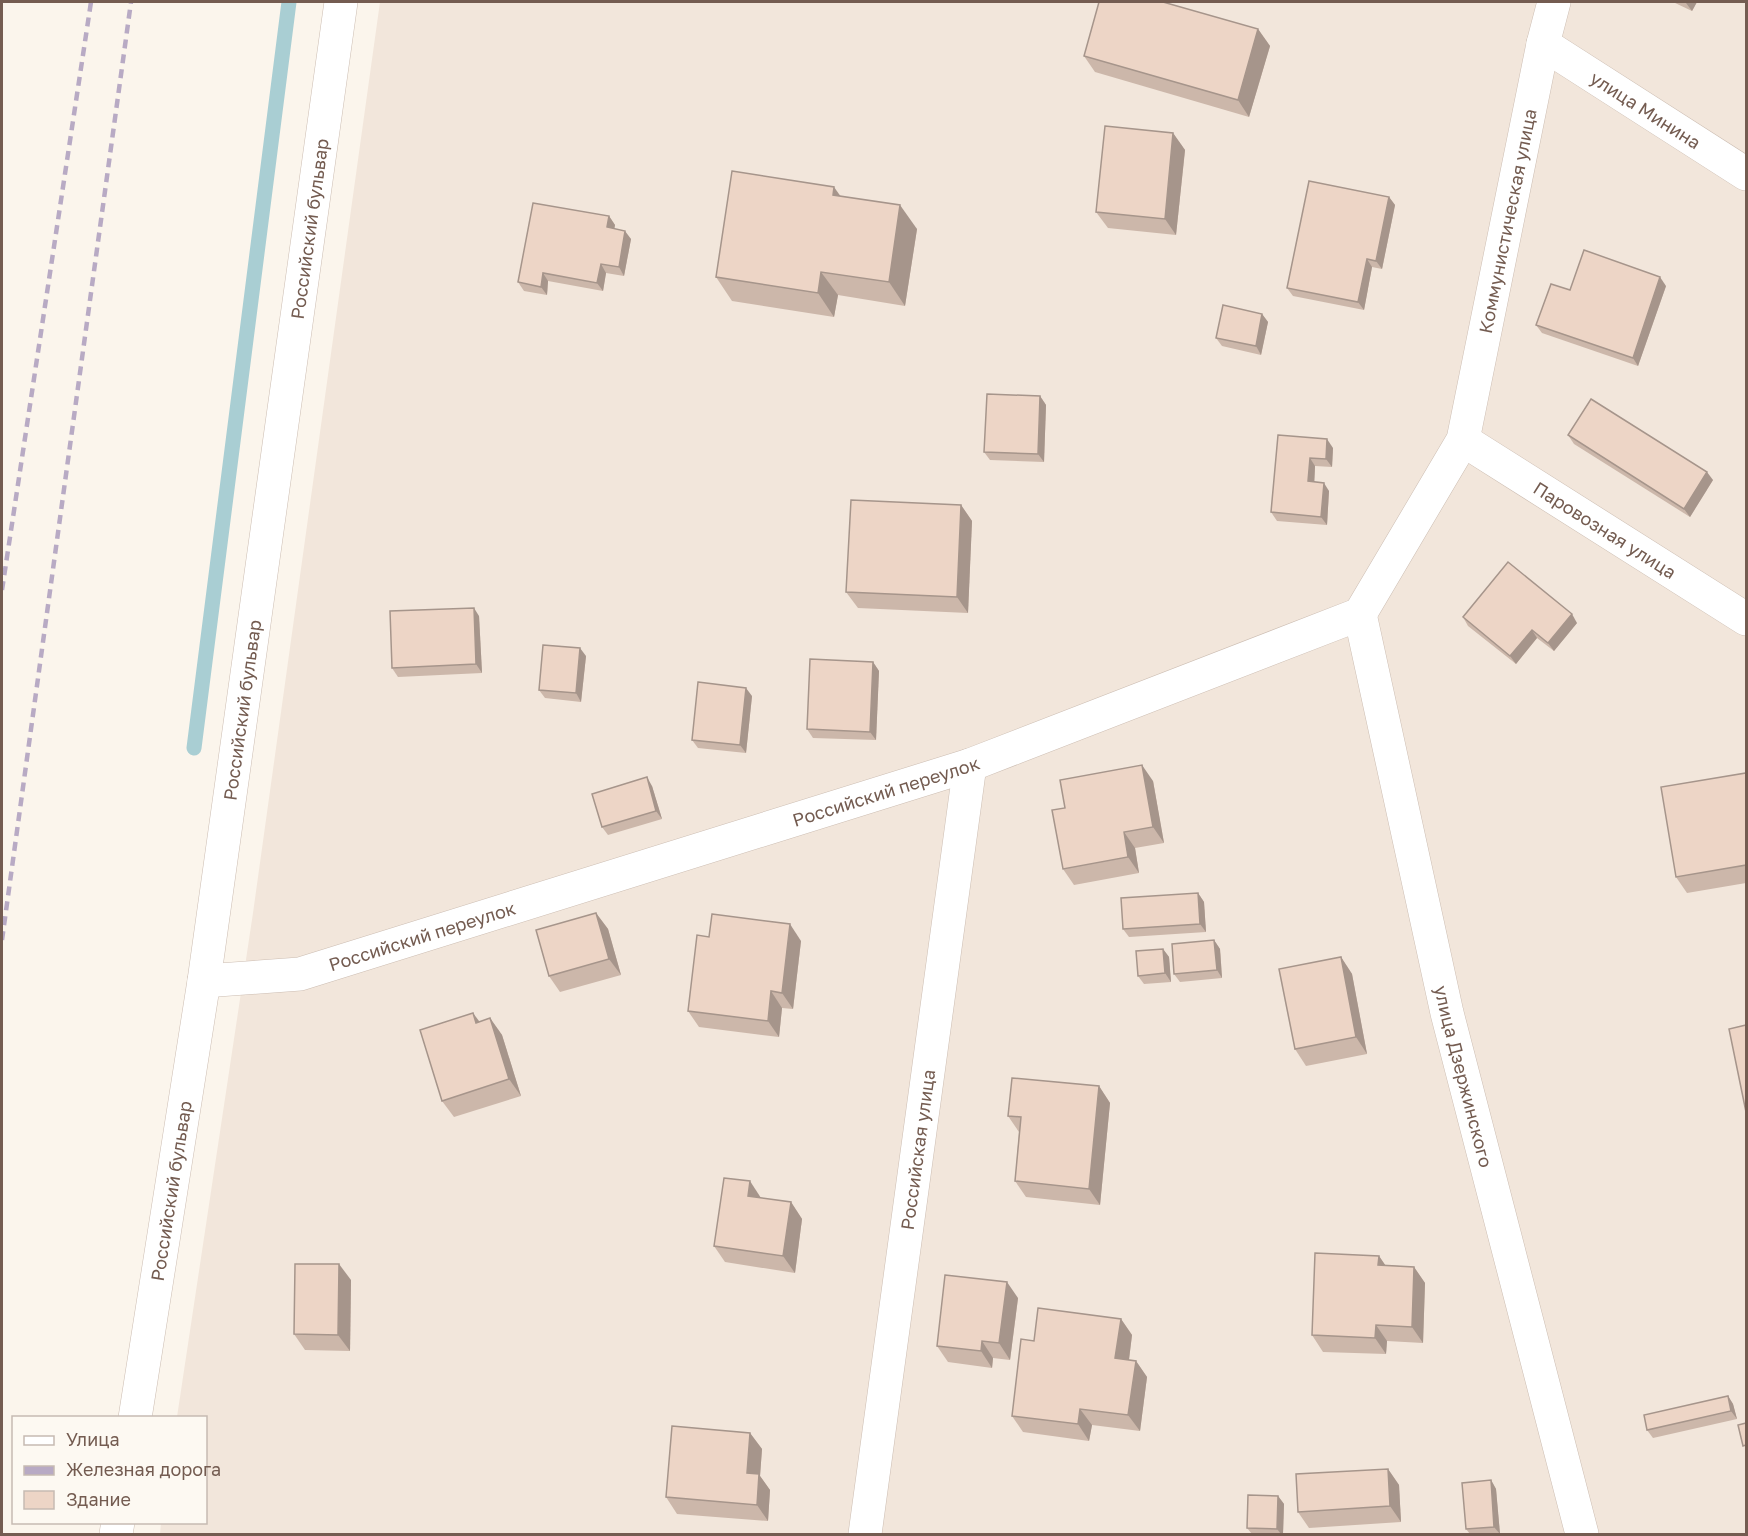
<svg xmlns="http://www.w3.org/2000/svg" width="1748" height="1536" font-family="'Golos Text',sans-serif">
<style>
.residential{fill:#f2e6db}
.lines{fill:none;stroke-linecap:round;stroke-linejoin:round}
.stream{stroke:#a9ced3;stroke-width:15}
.minor-casing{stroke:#ccbdb2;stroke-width:34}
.minor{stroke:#fff;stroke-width:33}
.rail{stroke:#b8aac4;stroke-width:4.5;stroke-dasharray:9 6;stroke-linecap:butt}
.wall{fill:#ccb7aa}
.shaded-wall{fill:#a6958b}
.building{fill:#edd5c6;stroke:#a6958b;stroke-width:1.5}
.labels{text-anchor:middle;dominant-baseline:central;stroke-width:4.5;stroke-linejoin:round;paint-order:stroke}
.street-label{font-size:18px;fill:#745c51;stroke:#fdf9f2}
</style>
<rect width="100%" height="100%" fill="#fbf5ec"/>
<polygon class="residential" points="380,2 1746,2 1746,1534 160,1534 161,1523 206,1522 206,1418 177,1417 253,913"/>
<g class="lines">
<polyline class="stream" points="194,748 289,2"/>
<defs>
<g id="minor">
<path id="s1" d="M 1543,44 L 1746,174"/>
<path id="s2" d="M 1463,440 L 1746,619"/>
<path id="s3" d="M 1360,614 L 1447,1013 L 1582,1534"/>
<path id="s4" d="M 204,981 L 300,974 L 970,765 L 1360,614 L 1463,440 L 1543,44 L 1554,2"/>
<path id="s5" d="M 135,1418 L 204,981 L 341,2"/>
<polyline points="116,1534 118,1522"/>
<path id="s6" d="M 865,1534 L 970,765"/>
</g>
</defs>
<use href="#minor" class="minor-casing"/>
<use href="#minor" class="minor"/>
<g class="rail">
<polyline points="2,590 91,2"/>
<polyline points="2,940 131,2"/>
</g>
</g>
<g class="wall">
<polygon points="1673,2 1697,2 1692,11"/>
<polygon points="1258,29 1270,46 1249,117 1095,72 1084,56"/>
<polygon points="1173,133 1185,150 1176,235 1108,228 1096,212"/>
<polygon points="841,196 917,229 905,306 838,295 834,317 732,301 716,277"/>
<polygon points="1389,197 1395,205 1382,269 1372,267 1364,310 1293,296 1287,288"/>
<polygon points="609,216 615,225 614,229 631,239 624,276 606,273 603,291 548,281 547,295 524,291 518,282"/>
<polygon points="1666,286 1638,366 1542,333 1536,325 1570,290"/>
<polygon points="1262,314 1268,322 1261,355 1222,346 1216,338"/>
<polygon points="1040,396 1046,405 1044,462 990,460 984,452"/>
<polygon points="1278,435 1333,448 1332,467 1315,466 1314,482 1329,491 1327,525 1277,521 1271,512"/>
<polygon points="1568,435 1713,480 1690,517 1574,444"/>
<polygon points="961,505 972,521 968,613 858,608 846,592"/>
<polygon points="479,616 482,673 398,677 392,668"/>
<polygon points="1463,617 1577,623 1554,651 1537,638 1516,664 1468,626"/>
<polygon points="586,656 581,702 545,698 539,690"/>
<polygon points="873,662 879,671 876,740 813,738 807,729"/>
<polygon points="752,696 746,753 698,748 692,740"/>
<polygon points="1746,773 1746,883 1687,893 1676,877"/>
<polygon points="1153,781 1164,843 1135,848 1139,873 1074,885 1063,869 1065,808"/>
<polygon points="652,786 662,819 608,835 602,827"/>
<polygon points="1198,893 1204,902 1206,932 1129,937 1123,929"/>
<polygon points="596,913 608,929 621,975 560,992 549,976"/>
<polygon points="709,937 801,941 793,1009 782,1008 779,1037 699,1027 688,1011"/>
<polygon points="1214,940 1220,949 1222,978 1180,982 1174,974"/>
<polygon points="1163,949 1169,957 1171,982 1144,984 1138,976"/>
<polygon points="1341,957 1352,974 1367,1054 1306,1066 1295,1049"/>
<polygon points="490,1018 502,1035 521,1096 454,1117 442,1101"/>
<polygon points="1099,1086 1110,1103 1100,1205 1026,1197 1015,1181 1019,1132 1008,1116"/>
<polygon points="761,1198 791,1202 802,1219 795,1273 725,1262 714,1246"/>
<polygon points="1379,1256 1385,1265 1414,1267 1425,1283 1423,1343 1387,1341 1386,1354 1323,1352 1312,1335"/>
<polygon points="351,1280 350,1351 305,1350 294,1334"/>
<polygon points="1018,1298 1010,1360 993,1358 992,1368 948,1362 937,1346"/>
<polygon points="1121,1319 1132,1335 1129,1360 1136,1361 1147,1377 1140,1431 1092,1425 1089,1441 1023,1432 1012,1416 1034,1341"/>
<polygon points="1728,1396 1733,1404 1737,1419 1653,1438 1647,1430"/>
<polygon points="750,1433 762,1449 760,1476 770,1490 768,1521 677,1514 666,1497"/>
<polygon points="1388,1469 1399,1485 1401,1522 1309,1528 1298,1512"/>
<polygon points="1491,1480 1496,1489 1500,1534 1470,1534 1466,1529"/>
<polygon points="1278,1496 1284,1504 1283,1534 1252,1534 1247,1528"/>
</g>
<g class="shaded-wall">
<polygon points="1687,2 1697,2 1692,11 1686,3"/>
<polygon points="1258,29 1270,46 1249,117 1238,100"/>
<polygon points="1173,133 1185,150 1176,235 1165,219"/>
<polygon points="834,187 851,211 833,195"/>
<polygon points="1389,197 1395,205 1382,269 1376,261"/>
<polygon points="900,205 917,229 905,306 889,282"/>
<polygon points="609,216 615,225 613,236 607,227"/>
<polygon points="625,231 631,239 624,276 619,267"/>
<polygon points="1367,259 1372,267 1364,310 1358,302"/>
<polygon points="601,264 606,273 603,291 597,283"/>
<polygon points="821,272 838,295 834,317 818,293"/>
<polygon points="543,273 548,281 547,295 541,287"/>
<polygon points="1660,277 1666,286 1638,366 1633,358"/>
<polygon points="1262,314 1268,322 1261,355 1256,346"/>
<polygon points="1040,396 1046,405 1044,462 1038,454"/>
<polygon points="1327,439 1333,448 1332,467 1326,459"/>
<polygon points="1310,458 1315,466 1314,490 1308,481"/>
<polygon points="1707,472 1713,480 1690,517 1684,509"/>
<polygon points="1324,483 1329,491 1327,525 1321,517"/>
<polygon points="961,505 972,521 968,613 957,597"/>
<polygon points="474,608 479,616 482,673 476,664"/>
<polygon points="1572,614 1577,623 1554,651 1548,643"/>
<polygon points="1532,630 1537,638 1516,664 1510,656"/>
<polygon points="580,648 586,656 581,702 576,693"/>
<polygon points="873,662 879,671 876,740 870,732"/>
<polygon points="746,688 752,696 746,753 740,745"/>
<polygon points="1142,765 1153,781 1164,843 1153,827"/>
<polygon points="647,777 652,786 662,819 656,811"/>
<polygon points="1124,832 1135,848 1139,873 1128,857"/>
<polygon points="1198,893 1204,902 1206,932 1200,924"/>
<polygon points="596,913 608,929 621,975 609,959"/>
<polygon points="790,924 801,941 793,1009 782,993"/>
<polygon points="1214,940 1220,949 1222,978 1217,970"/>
<polygon points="1163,949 1169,957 1171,982 1165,973"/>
<polygon points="1341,957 1352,974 1367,1054 1356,1037"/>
<polygon points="771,991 782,1008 779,1037 768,1021"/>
<polygon points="473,1013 485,1029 476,1023"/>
<polygon points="490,1018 502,1035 521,1096 509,1079"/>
<polygon points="1099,1086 1110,1103 1100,1205 1089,1189"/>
<polygon points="750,1181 761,1198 748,1196"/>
<polygon points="791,1202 802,1219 795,1273 783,1256"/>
<polygon points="1379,1256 1390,1272 1378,1265"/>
<polygon points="339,1264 351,1280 350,1351 338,1335"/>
<polygon points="1414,1267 1425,1283 1423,1343 1412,1327"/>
<polygon points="1007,1282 1018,1298 1010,1360 999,1343"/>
<polygon points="1121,1319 1132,1335 1127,1375 1115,1358"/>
<polygon points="1376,1325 1387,1341 1386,1354 1375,1338"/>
<polygon points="982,1341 993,1358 992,1368 981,1351"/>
<polygon points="1136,1361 1147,1377 1140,1431 1128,1415"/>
<polygon points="1728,1396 1733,1404 1737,1419 1731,1411"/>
<polygon points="1080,1409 1092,1425 1089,1441 1078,1424"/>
<polygon points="750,1433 762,1449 760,1476 770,1490 768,1521 757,1505 747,1473"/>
<polygon points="1388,1469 1399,1485 1401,1522 1390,1506"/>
<polygon points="1491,1480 1496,1489 1500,1534 1494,1527"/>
<polygon points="1278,1496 1284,1504 1283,1534 1281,1534 1277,1529"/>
</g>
<g class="building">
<polygon points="1099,2 1163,2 1258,29 1238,100 1084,56"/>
<polygon points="1105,126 1173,133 1165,219 1096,212"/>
<polygon points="732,171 834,187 833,195 900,205 889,282 821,272 818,293 716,277"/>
<polygon points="1309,181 1389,197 1376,261 1367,259 1358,302 1287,288"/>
<polygon points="533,203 609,216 607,227 625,231 619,267 601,264 597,283 543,273 541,287 518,282"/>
<polygon points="1584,250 1660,277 1633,358 1536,325 1551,284 1570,290"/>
<polygon points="1223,305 1262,314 1256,346 1216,338"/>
<polygon points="987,394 1040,396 1038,454 984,452"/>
<polygon points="1591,399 1707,472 1684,509 1568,435"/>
<polygon points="1278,435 1327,439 1326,459 1310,458 1308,481 1324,483 1321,517 1271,512"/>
<polygon points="851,500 961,505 957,597 846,592"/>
<polygon points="1508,562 1572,614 1548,643 1532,630 1510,656 1463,617"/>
<polygon points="474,608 476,664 392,668 390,611"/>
<polygon points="543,645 580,648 576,693 539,690"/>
<polygon points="810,659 873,662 870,732 807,729"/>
<polygon points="698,682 746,688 740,745 692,740"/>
<polygon points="1142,765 1153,827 1124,832 1128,857 1063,869 1052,810 1065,808 1060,780"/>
<polygon points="1746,773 1746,865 1676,877 1661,787"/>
<polygon points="647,777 656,811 602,827 592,794"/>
<polygon points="1198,893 1200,924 1123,929 1121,898"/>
<polygon points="596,913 609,959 549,976 536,930"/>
<polygon points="712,914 790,924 782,993 771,991 768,1021 688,1011 697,935 709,937"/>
<polygon points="1214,940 1217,970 1174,974 1172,944"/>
<polygon points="1163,949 1165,973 1138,976 1136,951"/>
<polygon points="1341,957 1356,1037 1295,1049 1279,969"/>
<polygon points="473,1013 476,1023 490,1018 509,1079 442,1101 420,1030"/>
<polygon points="1746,1025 1746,1112 1729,1029"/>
<polygon points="1012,1078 1099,1086 1089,1189 1015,1181 1021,1117 1008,1116"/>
<polygon points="724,1178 750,1181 748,1196 791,1202 783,1256 714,1246"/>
<polygon points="1315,1253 1379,1256 1378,1265 1414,1267 1412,1327 1376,1325 1375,1338 1312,1335"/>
<polygon points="295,1264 339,1264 338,1335 294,1334"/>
<polygon points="945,1275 1007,1282 999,1343 982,1341 981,1351 937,1346"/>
<polygon points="1038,1308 1121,1319 1115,1358 1136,1361 1128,1415 1080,1409 1078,1424 1012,1416 1021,1339 1034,1341"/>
<polygon points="1728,1396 1731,1411 1647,1430 1644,1415"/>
<polygon points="1746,1423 1746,1445 1743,1446 1738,1425"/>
<polygon points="672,1426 750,1433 747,1473 759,1474 757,1505 666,1497"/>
<polygon points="1388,1469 1390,1506 1298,1512 1296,1474"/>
<polygon points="1491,1480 1494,1527 1466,1529 1462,1483"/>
<polygon points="1248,1495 1278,1496 1277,1529 1247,1528"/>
</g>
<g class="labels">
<g class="street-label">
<text stroke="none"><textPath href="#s1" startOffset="122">улица Минина</textPath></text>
<text stroke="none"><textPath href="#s4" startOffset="1642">Коммунистическая улица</textPath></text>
<text stroke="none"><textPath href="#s5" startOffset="1202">Российский бульвар</textPath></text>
<text stroke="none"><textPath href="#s2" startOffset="168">Паровозная улица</textPath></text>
<text stroke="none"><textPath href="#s5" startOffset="716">Российский бульвар</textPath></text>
<text stroke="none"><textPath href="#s4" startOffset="710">Российский переулок</textPath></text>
<text stroke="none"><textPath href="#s4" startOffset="224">Российский переулок</textPath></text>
<text stroke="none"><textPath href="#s3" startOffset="474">улица Дзержинского</textPath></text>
<text stroke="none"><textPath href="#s6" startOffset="388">Российская улица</textPath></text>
<text stroke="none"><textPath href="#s5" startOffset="230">Российский бульвар</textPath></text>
</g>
</g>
<rect width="1748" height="1536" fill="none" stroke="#745c51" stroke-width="6"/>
<rect x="12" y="1416" width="195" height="108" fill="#fdf9f2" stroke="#c6bab2" stroke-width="1.5"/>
<rect x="24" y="1436" width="30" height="9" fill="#ffffff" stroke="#c6bab2" stroke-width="1.5"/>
<text x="66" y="1446" font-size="18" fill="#745c51">Улица</text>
<rect x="24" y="1466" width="30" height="9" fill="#b8aac4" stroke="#c6bab2" stroke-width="1.5"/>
<text x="66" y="1476" font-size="18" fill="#745c51">Железная дорога</text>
<rect x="24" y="1491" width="30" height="18" fill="#edd5c6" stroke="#c6bab2" stroke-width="1.5"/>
<text x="66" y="1506" font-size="18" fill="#745c51">Здание</text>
</svg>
